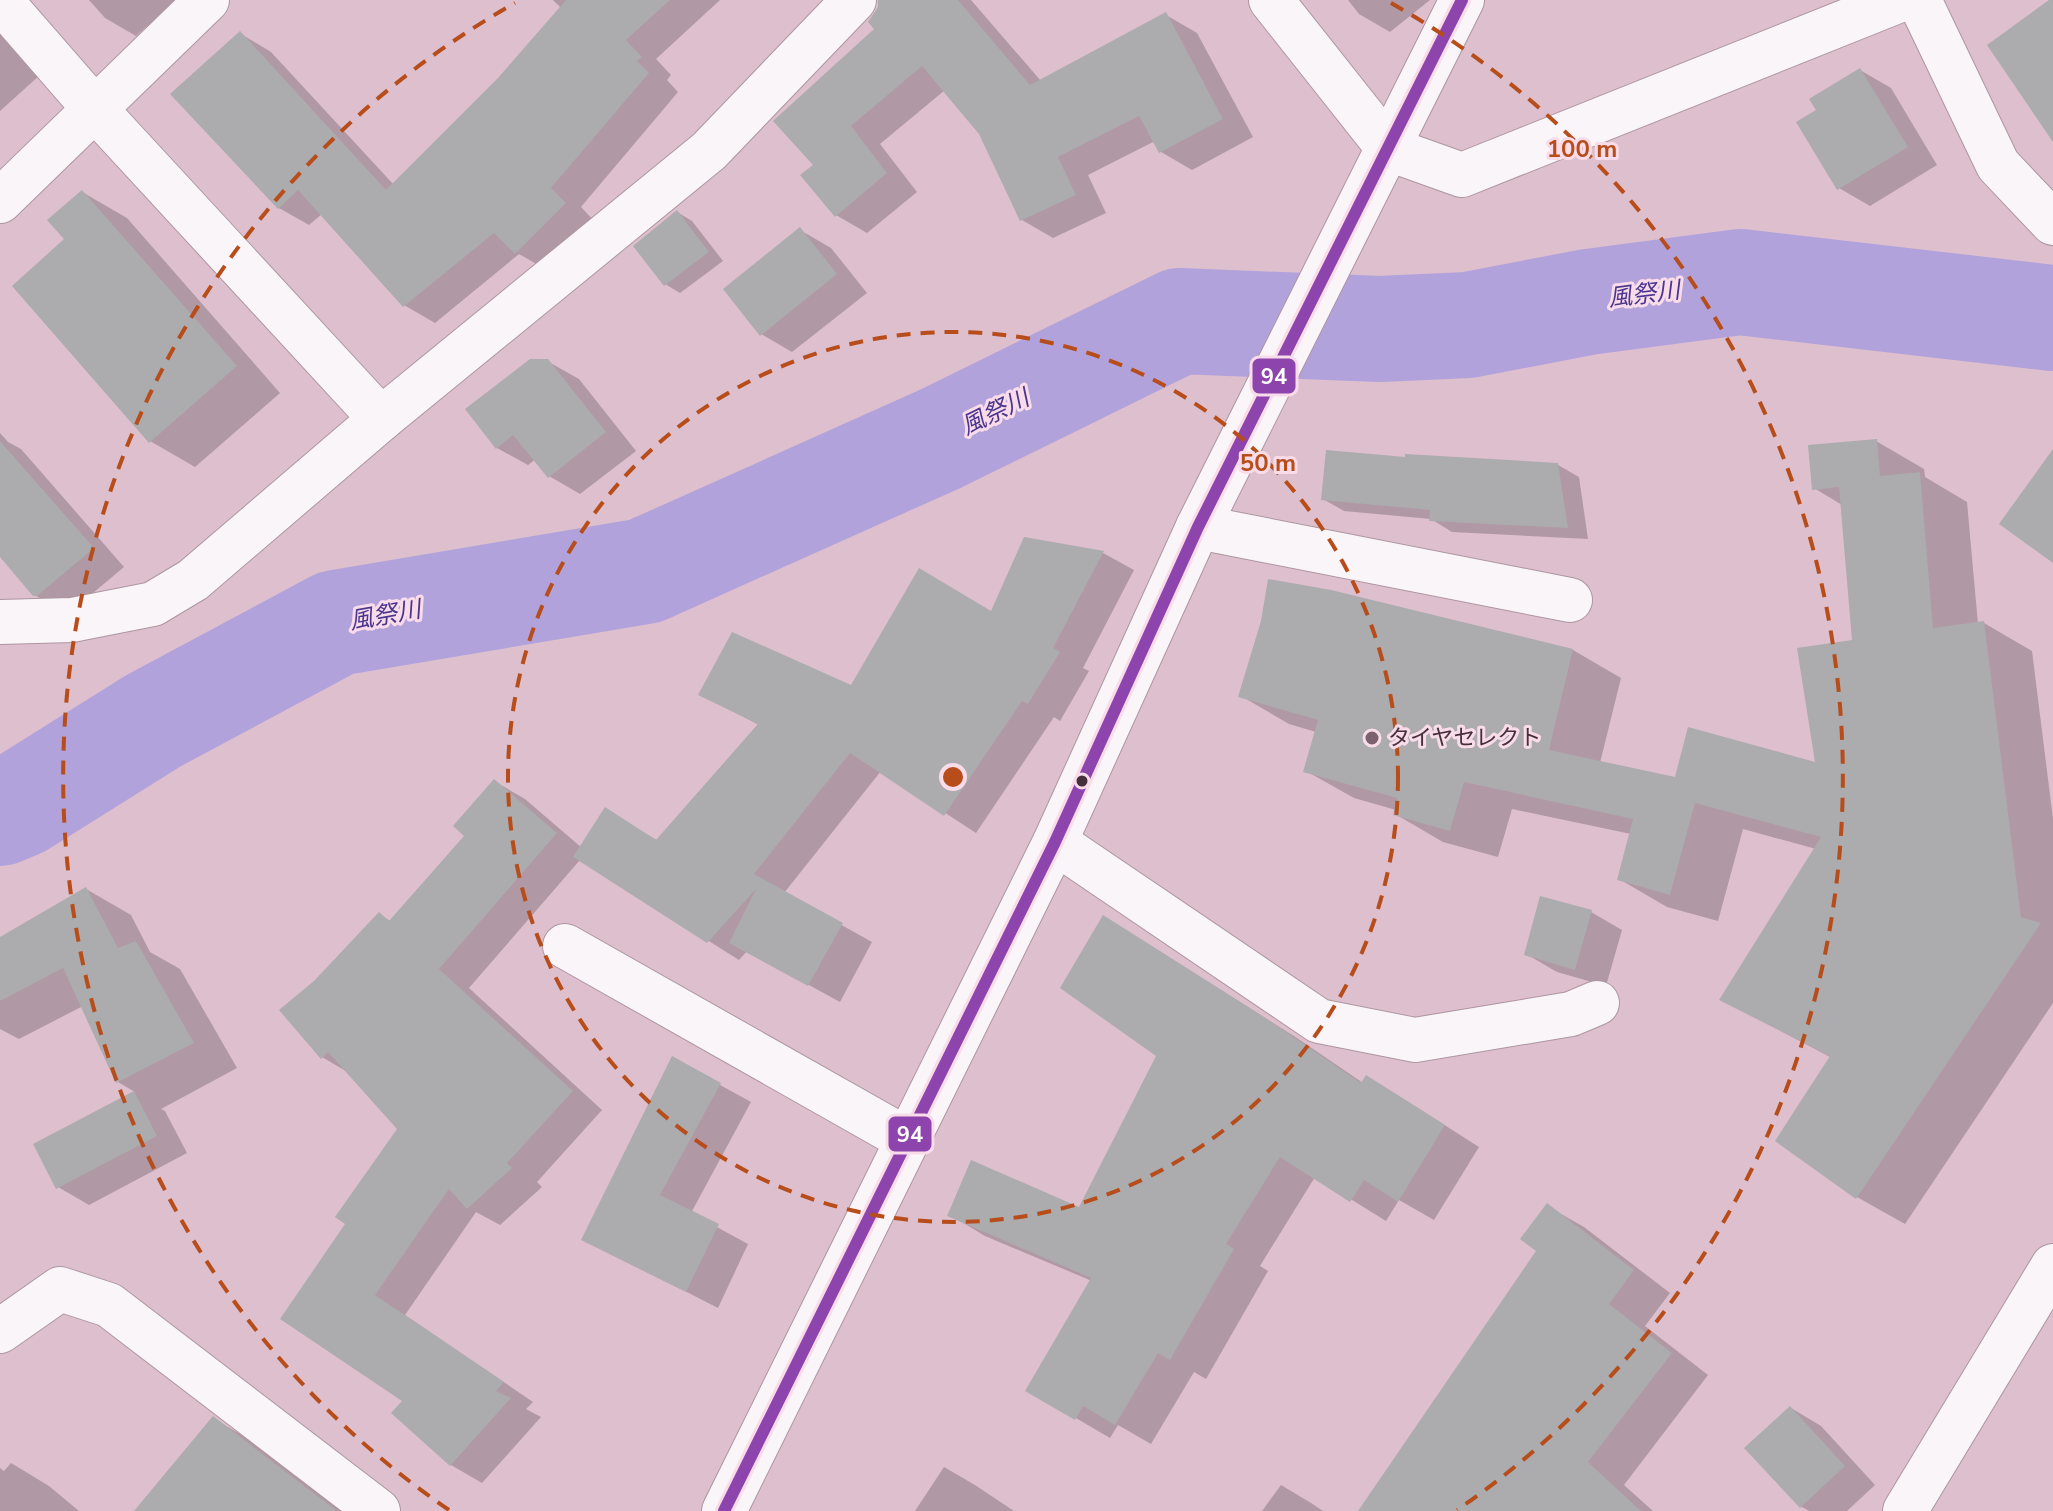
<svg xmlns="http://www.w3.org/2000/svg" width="2053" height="1511" font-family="'Nunito Sans','Noto Sans JP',sans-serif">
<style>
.shadow{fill:#0003}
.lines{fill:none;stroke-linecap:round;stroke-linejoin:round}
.river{stroke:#b2a2dc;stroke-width:106}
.building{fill:#acabad}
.minor-casing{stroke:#ad96a0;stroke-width:46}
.secondary-casing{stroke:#ad96a0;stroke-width:46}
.minor{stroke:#faf5f8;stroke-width:44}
.secondary{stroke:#faf5f8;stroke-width:44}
.bus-1-casing{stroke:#f9dce9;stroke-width:18}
.bus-1{stroke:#8e44ad;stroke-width:12}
.ring{fill:none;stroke:#b74d1a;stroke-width:4;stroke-dasharray:14 10}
.poi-dot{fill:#7b626e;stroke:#f9dce9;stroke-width:3}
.bus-dot{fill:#46303b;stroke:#f9dce9;stroke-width:3}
.labels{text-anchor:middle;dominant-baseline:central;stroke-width:6;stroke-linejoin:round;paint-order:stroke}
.poi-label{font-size:22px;fill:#46303b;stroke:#f9dce9;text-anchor:start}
.water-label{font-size:24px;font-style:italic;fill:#4a358f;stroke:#f9dce9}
.centre{fill:#b74d1a;stroke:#f9dce9;stroke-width:4}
.ring-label{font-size:24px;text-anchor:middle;font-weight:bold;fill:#b74d1a;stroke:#f9dce9;stroke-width:6;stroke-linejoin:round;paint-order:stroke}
.line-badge{stroke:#f9dce9;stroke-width:3}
.badge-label{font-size:22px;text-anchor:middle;font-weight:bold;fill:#fff}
</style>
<rect width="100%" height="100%" fill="#ddbfcd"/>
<g class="shadow">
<polygon points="89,0 176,0 136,36 105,18"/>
<polygon points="553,0 720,0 656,59 671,75 667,80 678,92 581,207 595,222 547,270 519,254 435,323 404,305 322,214 309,225 279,208 241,34 271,52 394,185 500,79 561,8"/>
<polygon points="891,0 971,0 1041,81 1166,15 1197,33 1253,137 1192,170 1161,152 1155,141 1088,175 1106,213 1053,238 1022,220 981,133 945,90 880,144 917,192 867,233 836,215 816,165"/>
<polygon points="1348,0 1430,0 1390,32 1359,14"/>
<polygon points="0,30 40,75 0,111"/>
<polygon points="1860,70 1891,88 1937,165 1870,206 1839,188 1819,111"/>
<polygon points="82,192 127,218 280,393 195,467 150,441 67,239"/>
<polygon points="677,212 692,221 723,261 680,293 665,284"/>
<polygon points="800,230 831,248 867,293 792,352 761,334"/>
<polygon points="547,361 579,379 636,451 580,494 549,476 536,459 528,465 497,448"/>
<polygon points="0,433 8,442 21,449 124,567 69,613 34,595 0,555"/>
<polygon points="1876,441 1924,469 1925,477 1967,502 1978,624 1984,623 2032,651 2053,819 2053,1003 1905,1224 1857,1197 1832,1058 1722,1000 1816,849 1743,829 1718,921 1667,907 1619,879 1631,834 1512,809 1498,857 1443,842 1395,814 1396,810 1354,798 1306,771 1316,732 1289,724 1241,696 1331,592 1573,650 1621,678 1600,763 1676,780 1818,765 1855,642 1842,505 1814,488"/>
<polygon points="1407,459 1558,465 1579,477 1588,539 1452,532 1431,519 1344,511 1323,499"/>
<polygon points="1025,539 1103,553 1134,570 1083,668 1089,671 1060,721 1054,717 976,833 881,771 784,893 872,942 840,1002 747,951 739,960 580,860 469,988 602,1110 537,1182 542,1187 500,1225 476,1212 405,1315 533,1402 526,1409 541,1417 482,1483 451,1465 394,1413 405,1401 347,1223 399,1129 349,1073 322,1057 315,982 380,915 392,922 467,835 494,781 525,799 582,848 606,810 658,841 759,725 700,694 852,687 992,613"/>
<polygon points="86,889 131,915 150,952 180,969 237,1068 161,1109 165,1111 187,1153 89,1205 58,1187 36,1145 135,1092 118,1082 83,1006 19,1039 0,1029 0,939"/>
<polygon points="1591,912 1622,930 1606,986 1557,972 1526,954"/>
<polygon points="1138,938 1297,1038 1363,1083 1402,1098 1479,1147 1434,1220 1399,1200 1386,1221 1315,1177 1260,1266 1268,1271 1206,1379 1194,1372 1151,1444 1118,1425 1110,1438 1028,1390 1092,1281 985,1236 950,1215 1080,1210 1159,1055"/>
<polygon points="673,1059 751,1102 691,1213 748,1244 718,1308 583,1239"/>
<polygon points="1547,1206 1584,1227 1670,1293 1645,1326 1708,1375 1624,1485 1653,1511 1444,1511 1539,1251"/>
<polygon points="1791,1408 1821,1426 1875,1485 1847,1511 1809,1511 1802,1507 1747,1448"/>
<polygon points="214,1419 252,1441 345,1511 137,1511"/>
<polygon points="11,1463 49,1486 79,1511 0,1511 0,1468 4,1471"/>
<polygon points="944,1467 975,1485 1014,1511 915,1511"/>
<polygon points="1281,1485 1311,1503 1323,1511 1262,1511"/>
</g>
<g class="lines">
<polyline class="river" points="0,813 19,805 153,721 336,623 645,571 940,439 1180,321 1380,329 1468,325 1588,302 1740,282 2053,318"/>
</g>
<g class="building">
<polygon points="566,0 670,0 626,40 642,57 637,61 649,73 551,188 566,203 515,254 494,233 403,307 298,190 278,209 170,94 240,31 386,190 498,78"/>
<polygon points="878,0 958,0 1030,85 1166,12 1223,119 1159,153 1139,116 1058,157 1076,195 1020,221 979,134 922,66 851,126 887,173 835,217 800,175 813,165 773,121 874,29 868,22 878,7"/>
<polygon points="2049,0 2053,0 2053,142 1987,45"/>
<polygon points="1860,68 1908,147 1837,190 1796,122 1816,110 1809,99"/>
<polygon points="82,190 237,366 149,443 12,286 64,239 47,220"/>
<polygon points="677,210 709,252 664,286 633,246"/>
<polygon points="800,227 837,274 760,336 723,289"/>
<polygon points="530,359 548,359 606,432 548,478 513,435 496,449 465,409"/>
<polygon points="1877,439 1880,476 1920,472 1933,628 1984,621 2021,917 2041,923 1856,1199 1775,1141 1830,1056 1719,1000 1821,837 1695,803 1670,895 1617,880 1633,819 1464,782 1450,831 1393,815 1397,798 1303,772 1318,720 1238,697 1261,621 1268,579 1331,590 1573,649 1549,750 1675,777 1688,727 1815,762 1797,648 1852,640 1839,487 1812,490 1808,445"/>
<polygon points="0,441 94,548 37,596 33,596 0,557"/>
<polygon points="2053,449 2053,563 1999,524"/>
<polygon points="1326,450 1405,457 1405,454 1558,463 1568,528 1429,521 1430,510 1321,500"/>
<polygon points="1024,537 1104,551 1053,648 1060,652 1028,704 1022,701 944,816 850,753 754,874 843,923 808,986 729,943 756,889 707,943 573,857 605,807 656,840 758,724 698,695 732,632 851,685 919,568 991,611"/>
<polygon points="494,779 557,833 439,969 573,1091 507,1163 512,1168 467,1209 449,1189 375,1295 504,1382 496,1391 511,1398 450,1466 391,1413 402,1401 280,1319 345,1224 335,1217 397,1129 328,1052 321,1059 279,1010 314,981 379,912 389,921 464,836 453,826"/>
<polygon points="86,887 118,948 136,941 194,1043 116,1083 63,968 0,1001 0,937"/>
<polygon points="1540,896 1592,910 1575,970 1524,955"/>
<polygon points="1103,915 1261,1015 1361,1083 1366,1075 1445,1125 1398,1202 1364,1180 1350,1202 1280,1157 1226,1244 1234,1249 1170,1360 1158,1353 1115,1425 1083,1406 1075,1420 1025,1391 1091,1278 947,1216 971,1160 1079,1207 1156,1056 1060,988"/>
<polygon points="672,1056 721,1083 660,1195 719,1224 686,1292 581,1240"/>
<polygon points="134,1091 157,1136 56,1189 33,1144"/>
<polygon points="1547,1203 1634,1270 1609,1304 1672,1353 1588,1462 1641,1511 1358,1511 1536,1251 1520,1239"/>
<polygon points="1790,1406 1845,1466 1800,1508 1744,1448"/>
<polygon points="213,1416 337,1511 134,1511"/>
</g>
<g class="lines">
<defs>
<g id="minor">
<polyline points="0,0 94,108 381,419"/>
<polyline points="1271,0 1389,149 1462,175 1900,0"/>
<polyline points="1919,0 1998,165 2053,223"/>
<polyline points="0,201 207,0"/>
<polyline points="1198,527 1570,600"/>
<polyline points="0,622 72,620 153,604 193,580 381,419 709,151 854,0"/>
<polyline points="1055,842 1319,1021 1415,1040 1571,1014 1597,1003"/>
<polyline points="565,946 908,1140"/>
<polyline points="0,1331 60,1289 109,1305 378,1511"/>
<polyline points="1905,1511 2053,1266"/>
</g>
<polyline id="secondary" points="724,1511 1055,842 1198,527 1462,0"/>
</defs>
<use href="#minor" class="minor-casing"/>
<use href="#secondary" class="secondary-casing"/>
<use href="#minor" class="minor"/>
<use href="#secondary" class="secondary"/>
<defs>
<polyline id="bus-1" points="724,1511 1055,842 1198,527 1462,0"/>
</defs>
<use href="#bus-1" class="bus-1-casing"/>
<use href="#bus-1" class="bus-1"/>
</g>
<g class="ring">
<circle cx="953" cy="777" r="445"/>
<path d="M449 1510A889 889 0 0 1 515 3M1391 3A889 889 0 0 1 1457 1510"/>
</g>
<circle class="poi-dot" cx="1372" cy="738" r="8"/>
<circle class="bus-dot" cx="1082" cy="781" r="7"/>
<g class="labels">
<g class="poi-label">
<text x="1388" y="738">タイヤセレクト</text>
</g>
<g class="water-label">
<text transform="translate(1644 294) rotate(-7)">風祭川</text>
<text transform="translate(995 412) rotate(-26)">風祭川</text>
<text transform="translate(385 615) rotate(-10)">風祭川</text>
</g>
</g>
<circle cx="953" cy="777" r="12" class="centre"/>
<g class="ring-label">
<text x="1582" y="157">100 m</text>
<text x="1268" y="471">50 m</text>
</g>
<g class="line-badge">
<rect x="1251" y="357" width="46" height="38" rx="8" fill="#8e44ad"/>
<rect x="887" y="1115" width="46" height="38" rx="8" fill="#8e44ad"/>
</g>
<g class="badge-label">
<text x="1274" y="384">94</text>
<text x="910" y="1142">94</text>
</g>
</svg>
